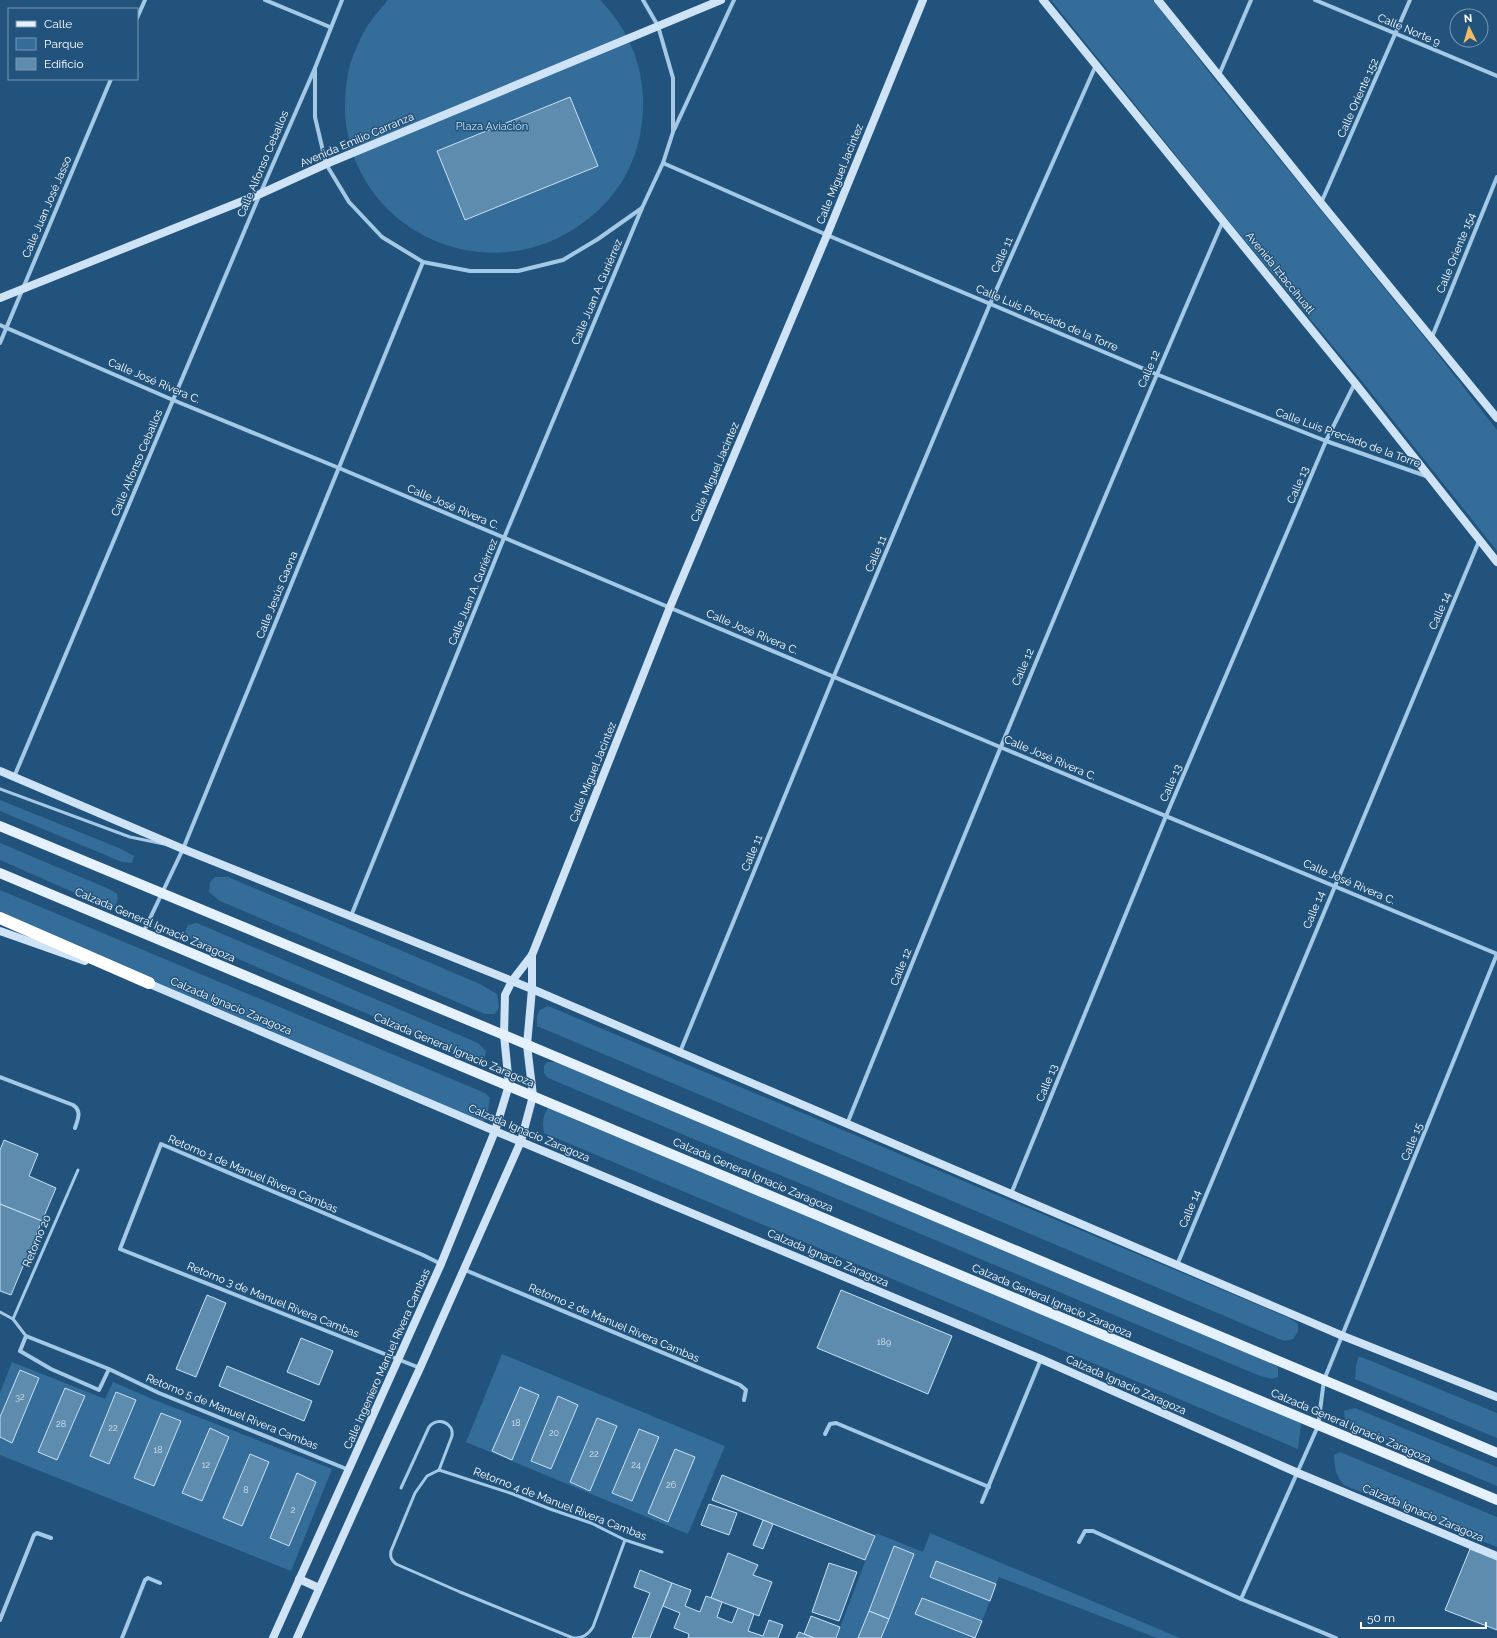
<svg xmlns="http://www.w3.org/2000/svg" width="1497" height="1638" font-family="Raleway,sans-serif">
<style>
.green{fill:#346d9a}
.building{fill:#5e8caf;stroke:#c8e1f5}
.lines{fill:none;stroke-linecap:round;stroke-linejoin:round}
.lane{stroke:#a4c9e6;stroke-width:3}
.street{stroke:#a4c9e6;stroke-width:4}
.secondary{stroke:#cee3f5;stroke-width:8}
.primary{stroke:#e5f1fd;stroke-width:10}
.highway{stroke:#fff;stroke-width:12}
.labels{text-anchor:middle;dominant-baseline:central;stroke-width:3;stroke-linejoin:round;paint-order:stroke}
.number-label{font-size:9px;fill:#d7e2eb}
.street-label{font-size:11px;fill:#fff;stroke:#21537c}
.park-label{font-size:11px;fill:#c8e1f5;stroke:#21537c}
</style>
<rect width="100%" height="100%" fill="#21537c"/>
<g class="green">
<path d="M 388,0 L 600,0 C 636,37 650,84 640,135 C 633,171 613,201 584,222 C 489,294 351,232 345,112 C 345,94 346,73 353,56 C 357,46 362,34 368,25 C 374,16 381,8 388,0 Z"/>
<polygon points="1051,0 1153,0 1219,85 1429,343 1497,430 1497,551 1361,380 1228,220"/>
<polygon points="0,800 119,848 134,856 132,863 122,862 0,811"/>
<polygon points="0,843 109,889 117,894 118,899 115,906 109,907 98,903 0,860"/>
<polygon points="215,877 228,877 480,984 497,994 499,1007 495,1014 485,1014 220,901 209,892 210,882"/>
<polygon points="0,890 485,1093 490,1098 487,1117 483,1122 473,1119 263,1028 0,917"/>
<polygon points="197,923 478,1043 486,1051 485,1057 479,1060 467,1056 191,939 185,932 188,925"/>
<polygon points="548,1006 1289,1318 1298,1324 1298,1332 1293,1339 1284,1341 537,1026 537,1016 540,1010"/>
<polygon points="547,1062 557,1062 1268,1362 1278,1367 1278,1377 1272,1379 1260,1376 548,1078 544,1073 544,1066"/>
<path d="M 550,1105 L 1297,1416 L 1301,1424 L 1298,1449 L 544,1133 C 542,1122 543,1114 550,1105 Z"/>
<polygon points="502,1354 725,1446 688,1534 466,1442"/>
<polygon points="1359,1356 1497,1413 1497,1438 1355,1379 1356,1366"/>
<polygon points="12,1362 105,1399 113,1382 157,1401 332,1469 291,1571 0,1455 0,1393"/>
<polygon points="1355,1408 1497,1467 1497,1486 1354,1426 1345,1419 1344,1411"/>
<path d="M 1340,1452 L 1497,1517 L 1497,1547 L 1344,1485 C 1335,1474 1335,1469 1334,1455 Z"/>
<polygon points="876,1533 923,1552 930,1533 1180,1638 1157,1638 999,1577 996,1584 937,1561 930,1577 990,1601 982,1621 922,1598 915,1614 975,1638 836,1638"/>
</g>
<g class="building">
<polygon points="570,97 598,166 465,220 437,151"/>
<polygon points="4,1140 38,1154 29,1176 56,1188 42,1221 0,1204 0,1150"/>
<polygon points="0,1204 42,1221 11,1295 0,1291"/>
<polygon points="841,1290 952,1336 928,1394 817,1348"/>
<polygon points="207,1295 226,1303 196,1377 176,1369"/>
<polygon points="301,1338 333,1351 319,1385 287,1372"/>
<polygon points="227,1366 312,1401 304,1421 219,1386"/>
<polygon points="20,1370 39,1378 12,1443 0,1437 0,1417"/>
<polygon points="520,1387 539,1395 512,1460 492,1451"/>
<polygon points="65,1388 85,1396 57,1460 38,1452"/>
<polygon points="116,1392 136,1400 109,1464 90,1456"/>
<polygon points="558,1396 578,1405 551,1469 531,1461"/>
<polygon points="161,1413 181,1421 154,1486 134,1478"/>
<polygon points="597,1418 617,1426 590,1491 570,1482"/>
<polygon points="210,1428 229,1437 202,1501 182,1493"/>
<polygon points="639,1429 659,1437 632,1501 612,1493"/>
<polygon points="675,1449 695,1457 668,1522 648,1513"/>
<polygon points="250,1454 269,1462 242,1526 223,1518"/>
<polygon points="297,1473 316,1482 289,1546 270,1538"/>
<polygon points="722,1475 875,1536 865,1560 712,1500"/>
<polygon points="709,1504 737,1513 729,1535 701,1525"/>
<polygon points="763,1520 773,1524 763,1549 753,1545"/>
<polygon points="894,1546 914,1554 889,1619 869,1611"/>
<polygon points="1470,1549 1497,1560 1497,1630 1445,1610"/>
<polygon points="728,1553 758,1565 753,1575 772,1582 759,1616 711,1598"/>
<polygon points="936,1561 996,1584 990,1601 930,1577"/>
<polygon points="829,1563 857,1572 839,1621 812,1612"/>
<polygon points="640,1570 672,1583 650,1638 632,1638 650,1593 634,1587"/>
<polygon points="672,1583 691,1590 685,1606 700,1612 706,1596 722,1602 717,1617 732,1623 738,1608 754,1614 748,1631 763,1636 769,1620 783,1625 778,1638 688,1638 689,1634 674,1628 680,1613 663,1606"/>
<polygon points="922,1598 982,1621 975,1638 915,1614"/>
<polygon points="869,1611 889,1619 881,1638 858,1638"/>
<polygon points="811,1616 840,1627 836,1638 815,1638 804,1634"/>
<polygon points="799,1632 814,1638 796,1638"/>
</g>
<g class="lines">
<g class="lane">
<polyline points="0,789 130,837 164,844"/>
<polyline points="0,1312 13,1319 26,1336"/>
<polyline points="13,1319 78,1170"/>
<path d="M 401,1488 L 429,1427 C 438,1416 454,1423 452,1436 L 439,1470"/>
<path d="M 625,1540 L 593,1627 C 588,1635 583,1638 573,1638 L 460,1592 L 396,1564 C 391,1560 390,1557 391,1551 L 415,1493 L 427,1476 L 439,1470 L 513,1494 L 550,1509 L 591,1523 L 625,1540 L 662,1552"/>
</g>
<g class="street">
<polyline points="265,0 330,27"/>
<polyline points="342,0 315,68 315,117 326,164 349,202 382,237 423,262 470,271 518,271 563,260 598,239 642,208 663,163 673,132 673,78 658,26 643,0"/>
<polyline points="1315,0 1497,76"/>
<polyline points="137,18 145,0"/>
<polyline points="1219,75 1251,0"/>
<polyline points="674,130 734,0"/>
<polyline points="663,163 827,235 1156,374 1326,441 1426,476"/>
<polyline points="1321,203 1410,0"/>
<polyline points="0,325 173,400 339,468 1000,747 1497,954"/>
<polyline points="1432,337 1497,177"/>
<polyline points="0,343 111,79"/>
<polyline points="14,777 260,194 315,68"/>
<polyline points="351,916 504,538 642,208"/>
<polyline points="143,933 183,849 423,262"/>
<polyline points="680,1052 834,676 990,304 1096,65"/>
<path d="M 0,1077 L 73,1105 C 82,1111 78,1119 75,1128"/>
<path d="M 847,1124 C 969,822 1093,520 1223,221"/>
<polyline points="1011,1194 1166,816 1326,441 1355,383"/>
<polyline points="1177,1265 1479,541"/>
<polyline points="465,1270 740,1385 746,1390 744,1400"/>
<polyline points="420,1368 120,1249 161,1144 423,1255 441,1264"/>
<polyline points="109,1369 99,1390 51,1369 20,1351 26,1336 109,1369 159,1393 349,1470"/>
<polyline points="825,1434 830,1424 836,1423 989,1487"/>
<polyline points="982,1502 1041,1359"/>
<polyline points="1079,1542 1085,1531 1093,1531 1241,1599 1336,1638"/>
<polyline points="1241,1599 1318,1426 1324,1380 1497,954"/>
<polyline points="0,1620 34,1535 37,1533 51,1538"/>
<polyline points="122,1638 145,1580 148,1578 160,1583"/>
</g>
<g class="secondary">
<polyline points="1043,0 1355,383 1497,562"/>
<polyline points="1158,0 1321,203 1497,418"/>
<polyline points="0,298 260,194 326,164 721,0"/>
<polyline points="0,771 183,849 532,989 1343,1336 1497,1397"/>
<polyline points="0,931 85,961"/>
<polyline points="145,982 495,1131 1041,1359 1298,1473 1497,1556"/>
<polyline points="299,1579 319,1588"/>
<polyline points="273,1638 441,1264 495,1131 509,1085 504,1035 505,995 512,981 532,955 670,607 827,235 923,0"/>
<polyline points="297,1638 369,1478 420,1368 521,1141 533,1096 527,1045 532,989 532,955"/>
</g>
<g class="primary">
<polyline points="0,826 504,1035 1497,1453"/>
<polyline points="0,873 1497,1500"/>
</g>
<polyline class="highway" points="0,918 149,983"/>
</g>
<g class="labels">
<g class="number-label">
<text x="884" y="1342">189</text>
<text x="20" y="1397">32</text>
<text x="516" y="1423">18</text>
<text x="61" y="1424">28</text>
<text x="113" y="1428">22</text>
<text x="554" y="1433">20</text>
<text x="158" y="1450">18</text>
<text x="594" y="1454">22</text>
<text x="206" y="1465">12</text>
<text x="636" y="1465">24</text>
<text x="671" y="1485">26</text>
<text x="246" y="1490">8</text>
<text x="293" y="1510">2</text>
</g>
<g class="street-label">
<text transform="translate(1409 30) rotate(23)">Calle Norte 9</text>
<text transform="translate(1358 98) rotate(-66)">Calle Oriente 152</text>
<text transform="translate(357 140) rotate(-23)">Avenida Emilio Carranza</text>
<text transform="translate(263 164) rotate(-67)">Calle Alfonso Ceballos</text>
<text transform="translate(840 174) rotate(-68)">Calle Miguel Jacintez</text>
<text transform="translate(47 207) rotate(-67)">Calle Juan José Jasso</text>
<text transform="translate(1456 253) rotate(-68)">Calle Oriente 154</text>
<text transform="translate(1002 255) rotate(-66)">Calle 11</text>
<text transform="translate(1280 273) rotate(51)">Avenida Iztaccíhuatl</text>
<text transform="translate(597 292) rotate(-67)">Calle Juan A. Guriérrez</text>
<text transform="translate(1047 318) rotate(23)">Calle Luis Preciado de la Torre</text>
<text transform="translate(1149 369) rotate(-67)">Calle 12</text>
<text transform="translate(154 381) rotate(23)">Calle José Rivera C.</text>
<text transform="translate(1348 438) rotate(20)">Calle Luis Preciado de la Torre</text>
<text transform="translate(137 463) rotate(-67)">Calle Alfonso Ceballos</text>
<text transform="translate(715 472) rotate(-67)">Calle Miguel Jacintez</text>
<text transform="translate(1298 485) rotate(-67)">Calle 13</text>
<text transform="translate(453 507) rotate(23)">Calle José Rivera C.</text>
<text transform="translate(876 554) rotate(-67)">Calle 11</text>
<text transform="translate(473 592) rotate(-68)">Calle Juan A. Guriérrez</text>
<text transform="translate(277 595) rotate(-68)">Calle Jesús Gaona</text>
<text transform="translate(1440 611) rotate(-67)">Calle 14</text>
<text transform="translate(752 632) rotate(23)">Calle José Rivera C.</text>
<text transform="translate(1023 667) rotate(-67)">Calle 12</text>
<text transform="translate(1050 758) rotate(23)">Calle José Rivera C.</text>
<text transform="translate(593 772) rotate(-68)">Calle Miguel Jacintez</text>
<text transform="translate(1171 783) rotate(-67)">Calle 13</text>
<text transform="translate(752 853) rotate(-68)">Calle 11</text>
<text transform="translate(1349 882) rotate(23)">Calle José Rivera C.</text>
<text transform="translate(1314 910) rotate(-68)">Calle 14</text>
<text transform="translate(155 925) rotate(23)">Calzada General Ignacio Zaragoza</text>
<text transform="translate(901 967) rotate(-68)">Calle 12</text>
<text transform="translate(231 1006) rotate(23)">Calzada Ignacio Zaragoza</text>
<text transform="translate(454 1050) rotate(23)">Calzada General Ignacio Zaragoza</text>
<text transform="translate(1047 1083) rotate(-68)">Calle 13</text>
<text transform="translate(529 1133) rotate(23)">Calzada Ignacio Zaragoza</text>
<text transform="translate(1412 1142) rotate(-68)">Calle 15</text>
<text transform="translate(253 1174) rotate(23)">Retorno 1 de Manuel Rivera Cambas</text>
<text transform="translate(753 1175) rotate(23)">Calzada General Ignacio Zaragoza</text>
<text transform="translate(1190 1209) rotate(-68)">Calle 14</text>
<text transform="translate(37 1241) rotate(-67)">Retorno 20</text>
<text transform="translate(828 1258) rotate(23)">Calzada Ignacio Zaragoza</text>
<text transform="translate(273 1300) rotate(22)">Retorno 3 de Manuel Rivera Cambas</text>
<text transform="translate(1052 1301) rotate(23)">Calzada General Ignacio Zaragoza</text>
<text transform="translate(614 1323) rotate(23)">Retorno 2 de Manuel Rivera Cambas</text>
<text transform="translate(387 1359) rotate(-66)">Calle Ingeniero Manuel Rivera Cambas</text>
<text transform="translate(1126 1385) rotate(24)">Calzada Ignacio Zaragoza</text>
<text transform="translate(232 1412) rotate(22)">Retorno 5 de Manuel Rivera Cambas</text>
<text transform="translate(1351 1426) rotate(23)">Calzada General Ignacio Zaragoza</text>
<text transform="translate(560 1504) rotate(21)">Retorno 4 de Manuel Rivera Cambas</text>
<text transform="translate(1423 1513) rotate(23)">Calzada Ignacio Zaragoza</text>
</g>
<g class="park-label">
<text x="492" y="126">Plaza Aviación</text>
</g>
</g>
<rect x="8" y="8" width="130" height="72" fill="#21537c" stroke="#7a98b0"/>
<rect x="16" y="21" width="20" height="6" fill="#e5f1fd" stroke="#7a98b0"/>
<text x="44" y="28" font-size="12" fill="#ffffff">Calle</text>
<rect x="16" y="38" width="20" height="12" fill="#346d9a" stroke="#7a98b0"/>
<text x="44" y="48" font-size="12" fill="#ffffff">Parque</text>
<rect x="16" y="58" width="20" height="12" fill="#5e8caf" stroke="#7a98b0"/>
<text x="44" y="68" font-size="12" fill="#ffffff">Edificio</text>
<g transform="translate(1469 28) rotate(355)"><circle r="19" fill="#21537c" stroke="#7a98b0"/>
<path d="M0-3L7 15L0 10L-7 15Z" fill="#f2bb66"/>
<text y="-6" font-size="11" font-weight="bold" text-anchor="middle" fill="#ffffff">N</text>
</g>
<path d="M1361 1622v6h125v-6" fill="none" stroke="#ffffff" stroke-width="2"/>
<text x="1367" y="1622" font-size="12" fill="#ffffff" stroke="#21537c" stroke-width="3" paint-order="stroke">50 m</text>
</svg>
